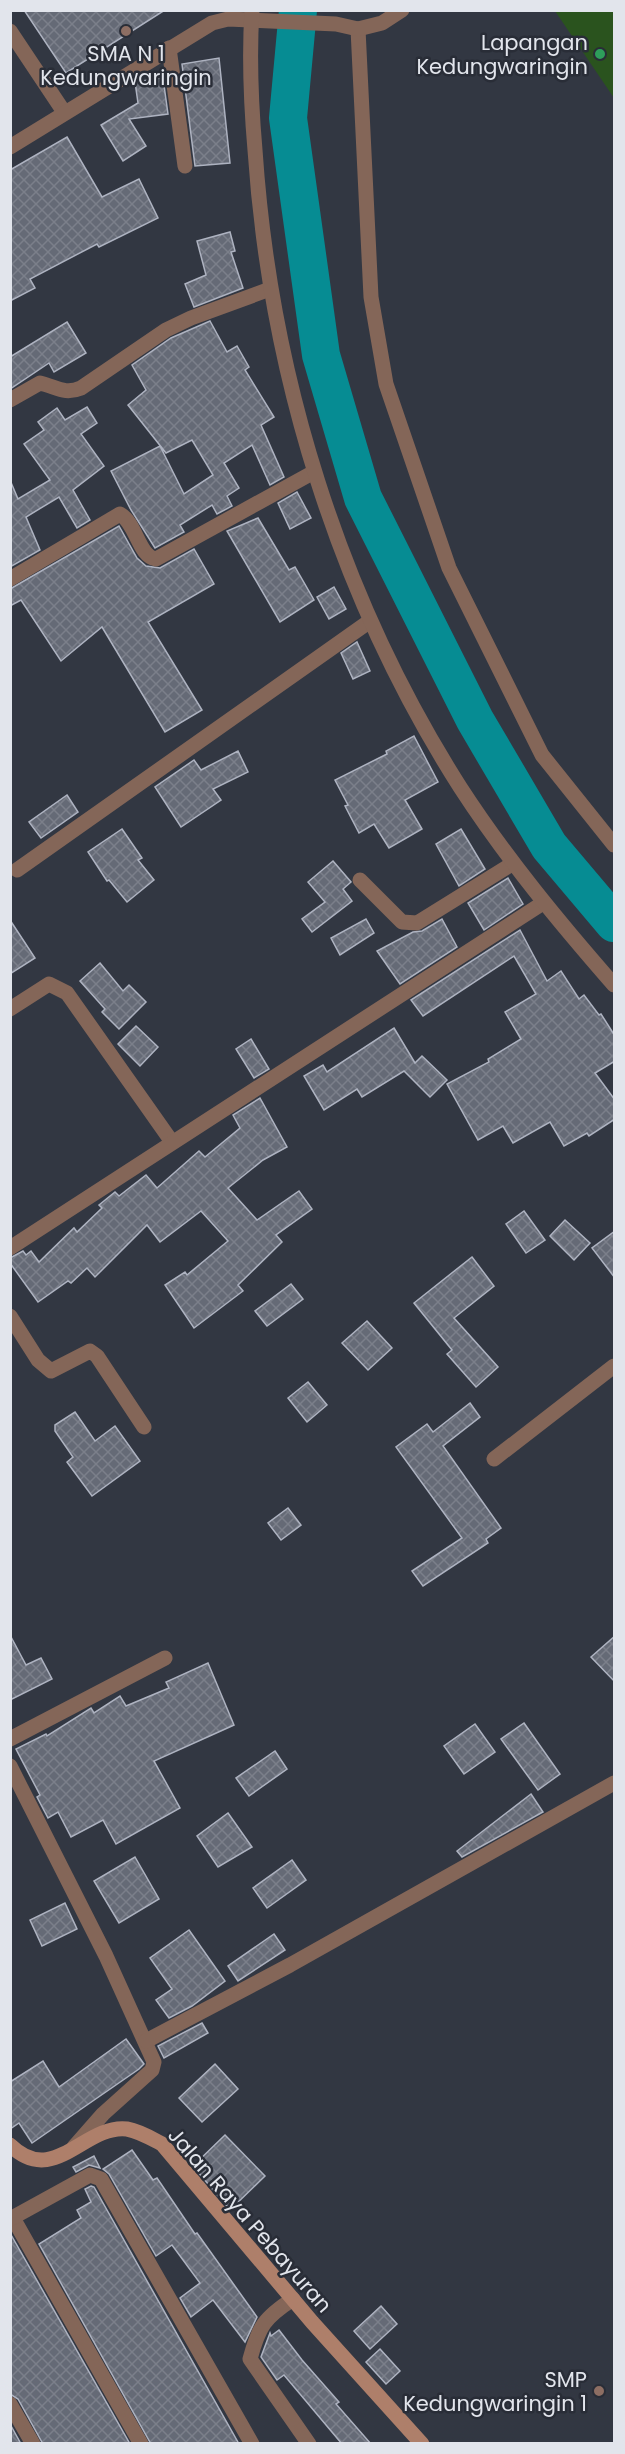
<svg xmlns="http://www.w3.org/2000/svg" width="625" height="2454" font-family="Poppins,sans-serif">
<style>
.garden{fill:#2a531e}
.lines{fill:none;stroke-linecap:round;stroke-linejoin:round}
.river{stroke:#068c93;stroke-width:38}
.building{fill:url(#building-cross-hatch);stroke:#aeb3c1;stroke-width:1.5}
.minor{stroke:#846658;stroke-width:15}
.tertiary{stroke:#846658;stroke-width:15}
.secondary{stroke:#ae7f6a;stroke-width:15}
.education-dot{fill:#8d6e63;stroke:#292d37;stroke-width:2}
.leisure-dot{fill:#2e9e5b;stroke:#292d37;stroke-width:2}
.labels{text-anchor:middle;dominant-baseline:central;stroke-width:5;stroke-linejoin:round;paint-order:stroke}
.poi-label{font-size:21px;fill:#e2e5ec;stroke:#292d37;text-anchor:end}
.street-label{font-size:21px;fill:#e2e5ec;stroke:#292d37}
</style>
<defs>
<pattern id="building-cross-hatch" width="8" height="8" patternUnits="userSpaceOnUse" patternTransform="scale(1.5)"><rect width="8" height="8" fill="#656a76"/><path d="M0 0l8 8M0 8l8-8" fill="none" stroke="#7b7f8a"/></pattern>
</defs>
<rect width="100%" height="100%" fill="#323742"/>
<polygon class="garden" points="555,11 614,11 614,98"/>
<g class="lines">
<polyline class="river" points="298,10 288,118 321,355 363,498 475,720 549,846 614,923"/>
</g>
<g class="building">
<polygon points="24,10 165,10 66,73"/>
<polygon points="219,58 230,163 195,166 182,64"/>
<polygon points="163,78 168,114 129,119 146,146 123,161 101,125 138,103 135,82"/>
<polygon points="67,137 102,197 139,179 158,218 99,247 97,244 30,279 35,288 10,301 10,170"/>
<polygon points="230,232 235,251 231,252 243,288 194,307 185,284 206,275 197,241"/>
<polygon points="210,321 227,352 237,346 249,367 245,370 274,417 261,425 284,477 270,485 252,445 224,463 239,488 227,496 232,506 217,514 212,505 180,525 184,532 155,548 131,510 111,471 160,446 184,494 213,475 192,440 166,453 128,405 146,390 132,365 171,338"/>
<polygon points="67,322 86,353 54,372 49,363 10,389 10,357"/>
<polygon points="87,407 97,423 81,434 104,466 73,490 90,520 77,528 59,497 26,517 40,550 10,567 10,480 18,499 50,480 24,444 44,430 38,422 57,408 65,420"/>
<polygon points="297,492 311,518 290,529 278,503"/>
<polygon points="258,518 289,570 295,567 314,600 280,622 227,531"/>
<polygon points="119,526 137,558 146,566 160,568 194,549 214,584 148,622 202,710 165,732 102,627 61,661 21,600 10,606 10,589"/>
<polygon points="334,587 346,609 329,619 317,597"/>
<polygon points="357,642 370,671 353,679 341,653"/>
<polygon points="414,736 438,782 405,800 422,829 389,848 374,824 359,833 345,806 348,805 335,780 387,754 386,751"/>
<polygon points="238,751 248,772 213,789 221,800 181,827 155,787 194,760 201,770"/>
<polygon points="67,795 78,812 41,838 29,822"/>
<polygon points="122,829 142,858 138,860 154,880 127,902 109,880 107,881 88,852"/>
<polygon points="461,829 485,869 459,886 436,844"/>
<polygon points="333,861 351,882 343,889 352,901 312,932 302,919 325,902 308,882"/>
<polygon points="508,878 523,904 484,930 468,903"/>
<polygon points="366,919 374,933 340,955 331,938"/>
<polygon points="442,919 457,947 400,984 377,951 413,932 422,931"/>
<polygon points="10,920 35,958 10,974"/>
<polygon points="520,930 547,981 561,971 579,999 584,995 599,1015 601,1014 615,1036 615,1061 595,1073 615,1100 615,1119 589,1136 587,1133 564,1146 550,1122 513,1143 503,1126 478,1140 447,1084 489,1062 488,1059 521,1039 505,1012 536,994 514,956 423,1016 411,1000"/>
<polygon points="100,963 123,991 129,985 146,1002 119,1029 102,1012 105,1009 80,981"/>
<polygon points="136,1026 158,1047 140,1066 118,1044"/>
<polygon points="394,1028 415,1063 422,1056 447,1080 430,1097 404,1071 362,1097 357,1089 324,1110 304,1076 323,1065 327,1072"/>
<polygon points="251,1039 269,1069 254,1078 236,1049"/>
<polygon points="260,1098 287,1147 263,1160 228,1188 257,1220 299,1191 312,1209 276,1235 282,1242 238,1285 243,1291 194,1328 165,1285 185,1272 187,1275 228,1241 201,1211 160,1242 147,1225 95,1277 87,1268 71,1283 68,1281 38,1302 10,1263 10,1258 23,1251 26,1255 31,1251 39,1262 74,1228 77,1232 102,1208 99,1205 115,1192 119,1196 146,1175 157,1188 199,1151 205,1157 240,1128 233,1115"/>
<polygon points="524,1211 545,1240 526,1253 506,1224"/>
<polygon points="565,1220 590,1243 574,1260 550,1236"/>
<polygon points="615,1231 615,1278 592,1248"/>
<polygon points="472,1257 494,1286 454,1318 498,1367 476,1387 447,1354 452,1350 414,1303"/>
<polygon points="291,1284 303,1299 267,1326 255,1311"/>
<polygon points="367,1321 392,1348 368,1370 342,1343"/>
<polygon points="308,1382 327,1405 307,1422 288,1398"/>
<polygon points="470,1403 480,1417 443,1446 501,1528 486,1539 488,1543 423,1586 412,1571 462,1538 396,1447 427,1424 433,1432"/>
<polygon points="75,1412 95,1441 115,1426 140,1461 92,1496 67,1462 73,1457 55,1431 55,1425"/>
<polygon points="288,1508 301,1525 281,1540 268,1523"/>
<polygon points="10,1635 26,1665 41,1658 52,1679 10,1700"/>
<polygon points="615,1636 615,1682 591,1657"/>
<polygon points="208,1663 234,1725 154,1761 180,1808 116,1844 103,1820 71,1837 58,1812 48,1818 37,1797 40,1795 16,1749 46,1734 47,1736 91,1708 94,1713 120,1696 126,1706 169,1688 166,1682"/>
<polygon points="524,1723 560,1774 538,1790 501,1739"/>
<polygon points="475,1724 495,1752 464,1774 444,1746"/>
<polygon points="275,1751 287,1769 249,1796 236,1778"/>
<polygon points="531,1794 543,1812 462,1857 457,1851"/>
<polygon points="228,1813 252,1847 218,1867 197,1836"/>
<polygon points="135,1857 159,1899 119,1923 94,1881"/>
<polygon points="292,1860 306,1880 267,1908 253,1888"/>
<polygon points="65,1903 77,1929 42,1946 30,1920"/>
<polygon points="189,1930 225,1981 192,2006 169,2018 156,2000 172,1989 150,1958"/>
<polygon points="274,1934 285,1950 238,1981 228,1966"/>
<polygon points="202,2023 208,2033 164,2058 158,2046"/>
<polygon points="126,2039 144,2064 139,2069 32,2143 19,2123 10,2129 10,2082 43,2061 59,2087"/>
<polygon points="215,2064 238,2089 202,2122 179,2098"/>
<polygon points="225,2135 265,2176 230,2210 193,2166"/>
<polygon points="132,2150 153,2180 157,2178 195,2234 197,2233 257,2317 245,2342 213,2300 191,2317 180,2298 200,2283 172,2245 156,2256 109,2174 103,2169"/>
<polygon points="94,2156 100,2168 89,2165 76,2172 73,2167"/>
<polygon points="91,2186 94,2187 239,2444 151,2444 39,2244 81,2218 77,2210 91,2202 85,2189"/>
<polygon points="10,2233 130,2444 43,2444 18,2399 10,2394"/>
<polygon points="381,2306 397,2324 370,2349 354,2331"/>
<polygon points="279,2330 302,2360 339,2402 336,2404 371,2444 342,2444 284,2375 277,2380 261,2357 270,2333 271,2336"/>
<polygon points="380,2349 400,2371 386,2384 366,2362"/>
<polygon points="10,2424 21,2444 10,2444"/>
</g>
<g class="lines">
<g class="minor">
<polyline points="358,29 371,297 386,384 449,568 542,755 614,845"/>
<polyline points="10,31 64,112"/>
<polyline points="169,48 185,166"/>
<polyline points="10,147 212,23 228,19 336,24 358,29 382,23 402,10"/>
<path d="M 10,400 L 40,383 C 57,387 64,395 81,388 L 166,330 L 191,318 L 270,289"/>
<path d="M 10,579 L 120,514 C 136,523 139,557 156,559 L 314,472"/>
<polyline points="17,870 370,621"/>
<polyline points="360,880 402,922 417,923 512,864"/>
<polyline points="10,1009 49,984 67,993 172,1142"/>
<polyline points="10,1248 543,903"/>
<polyline points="10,1316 38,1360 51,1371 90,1351 97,1356 144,1427"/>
<polyline points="494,1459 614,1366"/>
<polyline points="10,1739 165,1658"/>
<polyline points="10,1766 106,1956 154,2062 152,2070 103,2114 74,2147"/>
<polyline points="146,2041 290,1965 614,1783"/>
<polyline points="13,2218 141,2444"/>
<polyline points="10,2219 90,2175 101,2179 252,2444"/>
<path d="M 293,2299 C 264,2318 259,2326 250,2359 L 309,2444"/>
<polyline points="10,2404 33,2444"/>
</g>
<path class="tertiary" d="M 252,10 C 249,57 251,104 255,150 C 270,374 339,597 460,787 C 506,858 559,922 614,985"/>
<path class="secondary" d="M 10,2145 C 54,2188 84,2124 127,2129 C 139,2131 151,2138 162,2144 L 312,2322 L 422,2444"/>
</g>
<g class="education-dot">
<circle cx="126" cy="31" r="6"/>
<circle cx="599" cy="2391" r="6"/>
</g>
<circle class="leisure-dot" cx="600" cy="54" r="6"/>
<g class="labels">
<g class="poi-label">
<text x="588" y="42">Lapangan<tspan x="588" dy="24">Kedungwaringin</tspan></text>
<text x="126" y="53" text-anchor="middle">SMA N 1<tspan x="126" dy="24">Kedungwaringin</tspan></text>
<text x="587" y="2379">SMP<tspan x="587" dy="24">Kedungwaringin 1</tspan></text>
</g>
<g class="street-label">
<text transform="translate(250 2220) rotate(49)">Jalan Raya Pebayuran</text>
</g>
</g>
<rect width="625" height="2454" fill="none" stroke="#e2e5ec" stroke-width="24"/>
</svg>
